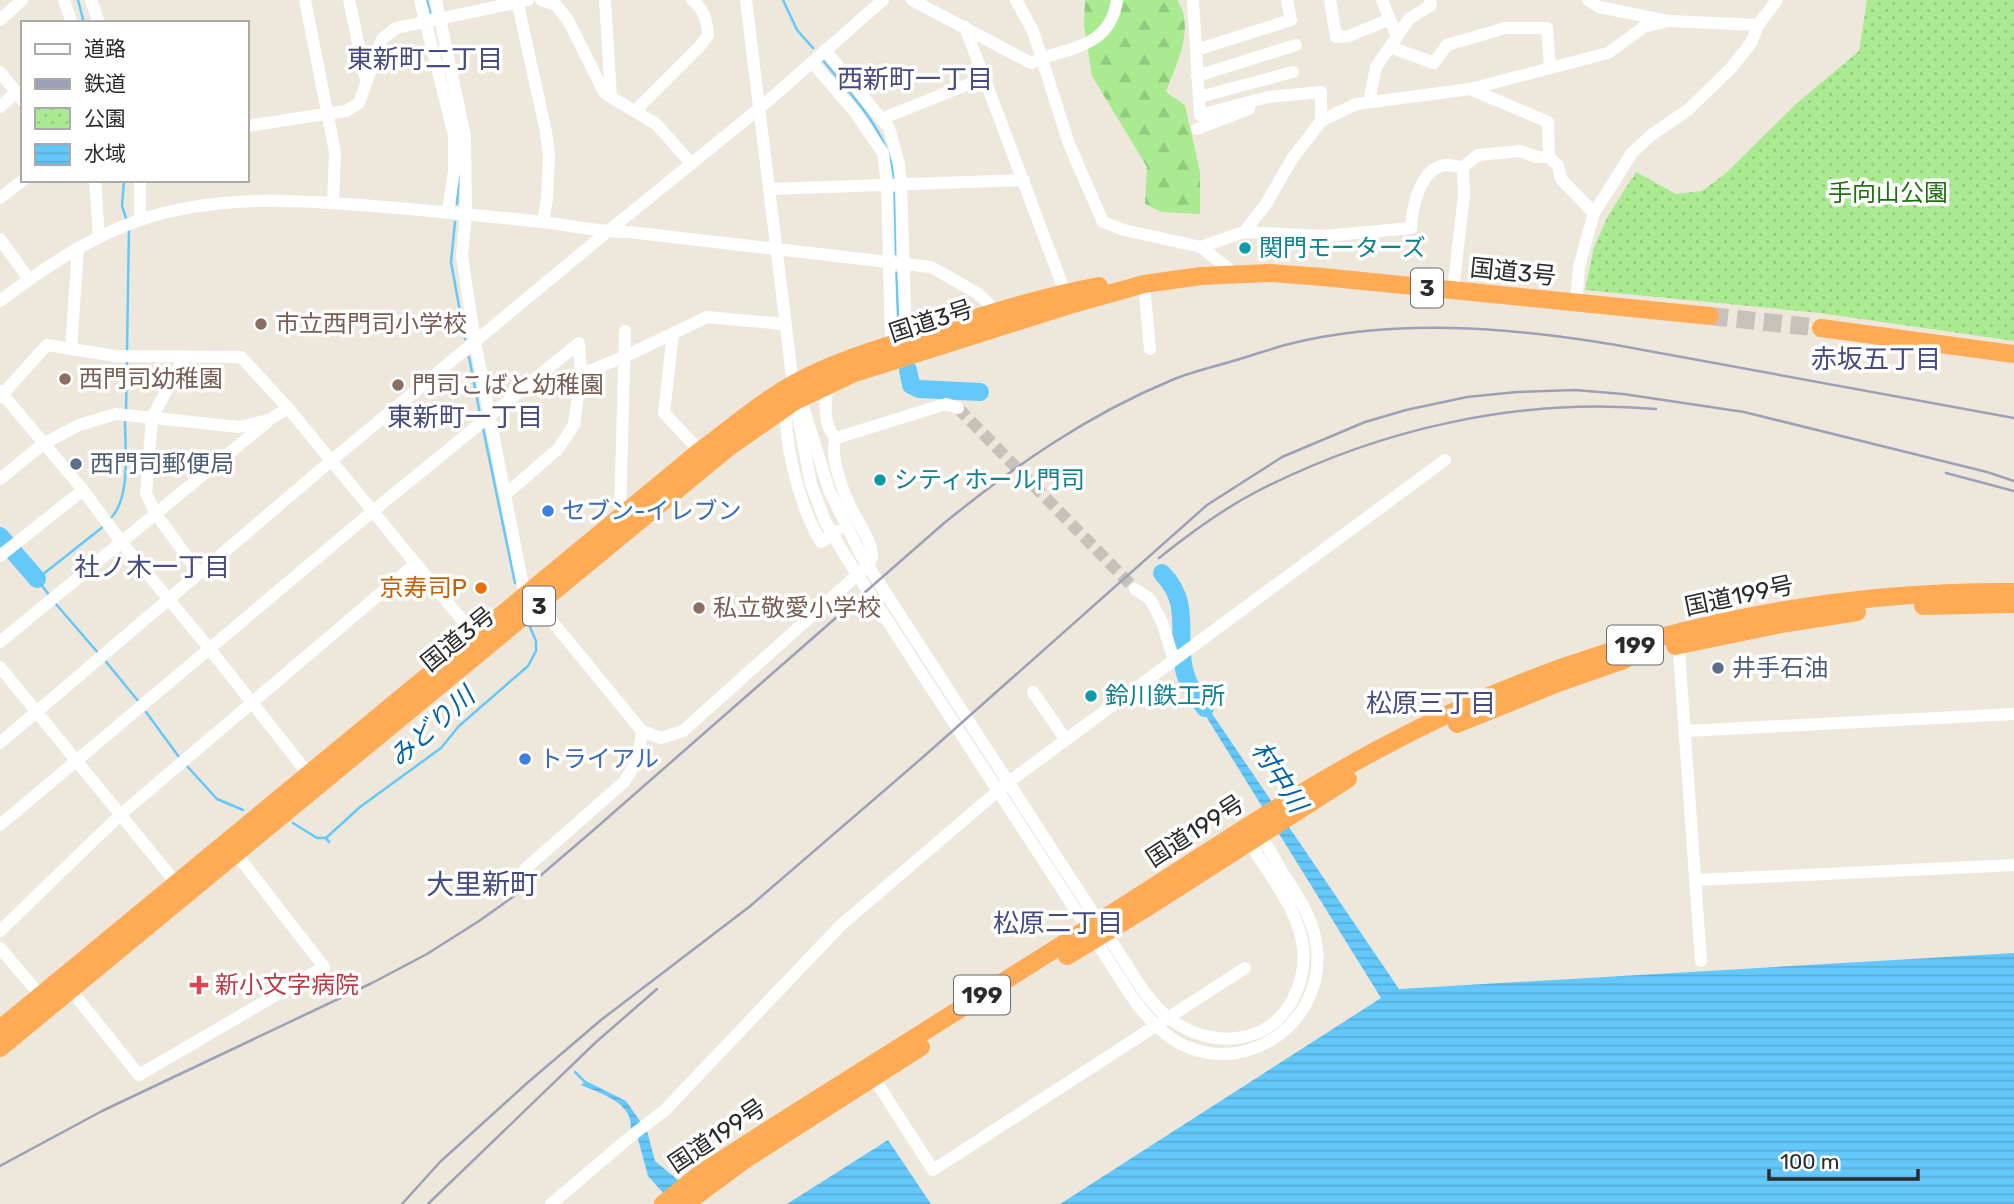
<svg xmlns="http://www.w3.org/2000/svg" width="2014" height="1204" font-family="Rubik,'Noto Sans JP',sans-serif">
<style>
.forest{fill:url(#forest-firs)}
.park{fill:url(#park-dots)}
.water{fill:url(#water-rules)}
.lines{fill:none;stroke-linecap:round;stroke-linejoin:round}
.stream{stroke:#64c8fb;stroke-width:2.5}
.river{stroke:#64c8fb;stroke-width:18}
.minor-tunnel{stroke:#c7c2b9;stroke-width:12;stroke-dasharray:12 6;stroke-linecap:butt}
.highway-tunnel{stroke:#c7c2b9;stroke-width:18;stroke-dasharray:18 9;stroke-linecap:butt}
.minor{stroke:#fff;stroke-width:12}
.highway{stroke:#ffab56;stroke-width:18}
.rail{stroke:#9ea0b7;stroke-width:2.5}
.culture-dot{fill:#0f9aa8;stroke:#fff;stroke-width:2.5}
.education-dot{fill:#8d6e63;stroke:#fff;stroke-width:2.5}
.service-dot{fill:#5c6f8a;stroke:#fff;stroke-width:2.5}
.shop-dot{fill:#3f7fe0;stroke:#fff;stroke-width:2.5}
.food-dot{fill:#e8710a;stroke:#fff;stroke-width:2.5}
.health-dot{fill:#e0444e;stroke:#fff;stroke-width:2.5}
.labels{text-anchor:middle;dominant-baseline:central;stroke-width:7;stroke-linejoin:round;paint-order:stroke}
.shield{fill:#fff;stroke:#6b6b6b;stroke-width:2}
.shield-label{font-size:23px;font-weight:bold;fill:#2b2b2b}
.park-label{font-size:24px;fill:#1f7112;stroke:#fff}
.culture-label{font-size:24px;fill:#0d838f;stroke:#fff;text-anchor:start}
.street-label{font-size:24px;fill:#2b2b2b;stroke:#fff}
.education-label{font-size:24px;fill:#785e54;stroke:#fff;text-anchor:start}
.service-label{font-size:24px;fill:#4e5e75;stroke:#fff;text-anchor:start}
.shop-label{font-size:24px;fill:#366cbe;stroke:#fff;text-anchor:start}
.food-label{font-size:24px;fill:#c56008;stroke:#fff;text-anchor:end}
.health-label{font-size:24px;fill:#be3a42;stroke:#fff;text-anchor:start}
.neighbourhood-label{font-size:26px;fill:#464c81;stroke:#fff}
.water-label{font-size:26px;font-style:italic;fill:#0063aa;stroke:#fff}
.quarter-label{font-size:28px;fill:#464c81;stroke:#fff}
</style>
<defs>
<pattern id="forest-firs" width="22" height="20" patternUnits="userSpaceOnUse" patternTransform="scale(1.75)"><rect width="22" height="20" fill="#aaeb92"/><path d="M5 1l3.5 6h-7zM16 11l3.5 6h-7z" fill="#92ca7e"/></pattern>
<pattern id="park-dots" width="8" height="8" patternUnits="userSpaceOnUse" patternTransform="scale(1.75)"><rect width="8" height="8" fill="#aaeb92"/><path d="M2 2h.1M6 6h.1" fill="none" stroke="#92ca7e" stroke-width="1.8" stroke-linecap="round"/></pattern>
<pattern id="water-rules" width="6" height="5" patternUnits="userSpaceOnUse" patternTransform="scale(1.75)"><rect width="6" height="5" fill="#64c8fb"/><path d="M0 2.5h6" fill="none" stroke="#57acd7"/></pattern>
</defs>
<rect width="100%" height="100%" fill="#eee8dc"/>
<path class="forest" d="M 1085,0 L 1177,0 C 1196,27 1176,65 1166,92 L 1185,105 L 1200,172 L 1200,214 L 1162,212 L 1145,204 L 1147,167 L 1092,76 L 1084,26 Z"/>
<polygon class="park" points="1867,0 2014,0 2014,341 1820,313 1585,290 1594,247 1608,216 1636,172 1676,194 1702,191 1725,174 1796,104 1859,51"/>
<g class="water">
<polygon points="1192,691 1198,693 1399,989 2014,953 2014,1204 1060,1204 1381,998 1194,697"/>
<path d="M 586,1081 L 626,1101 L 647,1131 L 655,1161 L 678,1180 L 696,1204 L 673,1204 L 648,1176 L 638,1139 L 630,1133 C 637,1104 602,1094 581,1085 Z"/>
<polygon points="888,1140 931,1204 787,1204"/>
</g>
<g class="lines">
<g class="stream">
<polyline points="78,0 84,23"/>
<polyline points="427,0 430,13"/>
<polyline points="783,0 797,30 813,48"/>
<path d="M 821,58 C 849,93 890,132 894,179"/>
<polyline points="124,180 122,206 127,221"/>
<polyline points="894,193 895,254"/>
<polyline points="457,204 459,176"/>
<polyline points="455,222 451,262 465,339"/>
<polyline points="896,273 899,330"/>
<polyline points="127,350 129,228"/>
<polyline points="469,357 481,419"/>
<polyline points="126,410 127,361"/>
<polyline points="483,428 515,583"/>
<path d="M 111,518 C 131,497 125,449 125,420"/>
<polyline points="49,595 37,579 104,526"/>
<polyline points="55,603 99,654"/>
<polyline points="103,658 139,702"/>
<polyline points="146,712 179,757"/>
<polyline points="186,765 217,799 243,810"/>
<polyline points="293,823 317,838 326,838 329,842"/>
<polyline points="326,838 360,807 441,748 459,726 528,666 536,651 536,641 530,627"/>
<polyline points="575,1072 587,1084"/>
</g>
<g class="river">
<polyline points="908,370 911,385 919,389 980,392"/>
<polyline points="0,536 37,579"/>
<path d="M 1162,573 C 1192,604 1176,633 1184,669 C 1187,684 1196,696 1205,708"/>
</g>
<polyline class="minor-tunnel" points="958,408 1135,589"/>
<polyline class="highway-tunnel" points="1710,316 1821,328"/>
<g class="minor">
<polyline points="64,0 72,23"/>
<polyline points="91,0 99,23"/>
<polyline points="305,0 335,152 333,203"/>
<polyline points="349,0 366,80"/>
<polyline points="420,0 454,135 454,171 448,212"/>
<path d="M 436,0 L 465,136 L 466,214 L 462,256 L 475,342 L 523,586 L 642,731 L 661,738 L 683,731 L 866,567 L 872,558 C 872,542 863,531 856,517 C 846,500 828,457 836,438"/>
<polyline points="517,0 546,132 549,156 547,199 543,222"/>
<polyline points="541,0 556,5 568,20 604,92 611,97"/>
<polyline points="605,0 611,97 656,124 691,163"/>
<path d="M 746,0 L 795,401 L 811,484 L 825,521 L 844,554 L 1134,1000 C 1148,1018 1163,1036 1185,1046 C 1254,1076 1329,1016 1316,942 C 1312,917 1298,896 1284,875 C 1275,860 1267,842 1254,831"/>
<path d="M 912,0 L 1031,63 C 1067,46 1110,50 1117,0"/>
<polyline points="1016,0 1033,31 1069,144 1103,222 1124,230 1201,247 1235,274"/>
<polyline points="1193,0 1200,115 1268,97 1321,92 1321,121"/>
<polyline points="1330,0 1336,37 1349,36 1390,19"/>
<polyline points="1382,0 1397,37"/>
<polyline points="1588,0 1599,7 1668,21 1758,25"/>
<polyline points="0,20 22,0"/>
<polyline points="965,27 1065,292"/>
<polyline points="1390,47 1434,63 1447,45 1505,28 1547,28 1550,68"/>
<polyline points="825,50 889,128 899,164 901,184 906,340"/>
<polyline points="1196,50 1291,20 1287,0"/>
<polyline points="812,62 855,112 883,153 887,184 891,345"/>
<polyline points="0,72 23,101"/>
<polyline points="1197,76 1296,45"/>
<polyline points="1470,89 1548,122 1549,157 1558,166 1561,179 1594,213"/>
<polyline points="1199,97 1293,72"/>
<polyline points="1369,102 1376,67 1409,19 1431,5 1430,0"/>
<polyline points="0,107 16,92"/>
<path d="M 636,110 L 700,46 L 708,35 C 707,21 704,9 692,0"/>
<polyline points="881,119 984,78"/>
<polyline points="247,126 346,111 359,103 382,39 396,28 528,0"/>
<polyline points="1197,129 1249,109"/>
<polyline points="95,180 99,237"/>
<polyline points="769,189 1024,180"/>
<polyline points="0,198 23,180"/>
<polyline points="140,220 140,180"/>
<path d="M 1244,232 L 1324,236 L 1411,228 C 1412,208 1420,167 1446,165 C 1451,165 1458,167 1463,167 L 1478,155 L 1520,151 L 1537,157 L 1549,157"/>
<polyline points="0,239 29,279"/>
<polyline points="1201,247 1244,232 1266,204 1292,159 1321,121 1356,104 1470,89 1608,53 1644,27 1668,21"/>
<polyline points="1144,284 1150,349"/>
<polyline points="1453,291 1464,195 1463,167"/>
<path d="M 0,301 C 42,269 87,239 137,221 C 217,193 303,200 385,207 C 435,211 484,216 534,221 C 565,224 596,232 629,232 L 931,267 L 977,293 L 988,303 L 998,319"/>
<polyline points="1576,304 1579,267 1594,213 1632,153 1650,136 1689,109 1731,68 1751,43 1758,25 1777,0"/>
<polyline points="673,333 664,413 700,451"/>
<polyline points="71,349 78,248"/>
<polyline points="184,357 152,418 146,493 156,514 198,572"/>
<path d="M 829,384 C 824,400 823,427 836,438"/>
<polyline points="0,391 83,490 122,543 209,648 313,780"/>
<polyline points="0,397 47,345 115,356 241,357 288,408"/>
<path d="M 801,400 L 829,490 L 861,555 L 1143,990 C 1151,1001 1161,1013 1173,1021 C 1212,1049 1269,1045 1293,999 C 1301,983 1305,964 1303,947 C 1299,916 1280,890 1264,865 C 1258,856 1251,847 1248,837"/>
<path d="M 787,404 C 782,441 801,510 821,542 L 837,531"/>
<polyline points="836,438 946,404 958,408"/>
<polyline points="0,479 43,444 79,425 116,414 239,427 269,420 288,408 476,637"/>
<polyline points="506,494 558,449 574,425 581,374 624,357 707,317 784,324"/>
<polyline points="620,516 625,331"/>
<polyline points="0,556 83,490"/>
<polyline points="1135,589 1150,599 1162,622 1174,660"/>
<polyline points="1678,638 1701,961"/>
<polyline points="0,642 267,422"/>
<polyline points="0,667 181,889"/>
<polyline points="1033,692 1066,740"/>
<polyline points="1686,731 2014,714"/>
<polyline points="0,743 332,460 607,232 760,108 883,0"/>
<polyline points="0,825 373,511 579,343 581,374"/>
<path d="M 524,870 L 624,782 C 636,765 640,751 642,731"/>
<polyline points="1696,880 2014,865"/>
<polyline points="0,931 120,815 415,564"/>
<polyline points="0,948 45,1001"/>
<polyline points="70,989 139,1075 324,967 231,847"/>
<polyline points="870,1072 933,1170 1245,968"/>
<polyline points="551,1204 630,1137 665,1110 841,925 1006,784 1445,460"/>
</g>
<g class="highway">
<polyline points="1821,328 2014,354"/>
<polyline points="1923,606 2014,604"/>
<polyline points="1675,646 1781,624 1857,612"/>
<polyline points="1457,724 1558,683 1624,660"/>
<polyline points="1067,956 1148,907 1348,779"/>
<path d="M 0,1029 L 700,451 C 731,428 761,402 795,383 C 835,361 881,348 924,334 C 982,316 1039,297 1099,286"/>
<polyline points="0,1048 729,447 795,401 852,374 1073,304 1144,284 1201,276 1269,273 1323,277 1710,316"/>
<path d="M 663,1204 L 700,1174 L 762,1134 C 884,1057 1006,980 1128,903 C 1210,851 1291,796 1377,750 C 1571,644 1794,590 2014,592"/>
<polyline points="685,1204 746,1159 921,1047"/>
</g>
<g class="rail">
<polyline points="1946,473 2014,491"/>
<path d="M 1159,558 C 1189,534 1221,510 1256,492 C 1378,429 1519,397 1656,409"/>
<path d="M 0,1166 L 102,1111 L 372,983 L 427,954 L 479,921 L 527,887 L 589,834 L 943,524 C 1013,467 1087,415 1172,380 C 1191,372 1213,367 1233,361 C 1251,356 1270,349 1289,344 C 1394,318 1510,327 1616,345 L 2014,418"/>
<polyline points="402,1204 440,1162 526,1084 601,1020 749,907 922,758 1207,505 1282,457 1365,422 1406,410 1467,397 1517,392 1575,390 1623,394 1744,412 1987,472 2014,481"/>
<polyline points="428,1204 595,1043 657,989"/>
</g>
</g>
<g class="culture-dot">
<circle cx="1245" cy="248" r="7"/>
<circle cx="880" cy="480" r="7"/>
<circle cx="1091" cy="696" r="7"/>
</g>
<g class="education-dot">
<circle cx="261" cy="324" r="7"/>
<circle cx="65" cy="379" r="7"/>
<circle cx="398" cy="385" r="7"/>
<circle cx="699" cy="608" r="7"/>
</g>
<g class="service-dot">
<circle cx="76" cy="464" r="7"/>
<circle cx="1718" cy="668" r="7"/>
</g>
<g class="shop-dot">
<circle cx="548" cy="511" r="7"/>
<circle cx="525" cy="759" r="7"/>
</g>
<circle class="food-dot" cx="481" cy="588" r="7"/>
<path class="health-dot" d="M195.5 974.5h7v7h7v7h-7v7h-7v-7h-7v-7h7z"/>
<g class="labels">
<g class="shield">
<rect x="1411" y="268.5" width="32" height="39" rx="5"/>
<rect x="523" y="586.5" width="32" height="39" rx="5"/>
<rect x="1607" y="625.5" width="56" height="39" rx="5"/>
<rect x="954" y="975.5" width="56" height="39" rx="5"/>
</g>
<g class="shield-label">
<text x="1427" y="288">3</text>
<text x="539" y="606">3</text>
<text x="1635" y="645">199</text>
<text x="982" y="995">199</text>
</g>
<g class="park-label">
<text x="1888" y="193">手向山公園</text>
</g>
<g class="culture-label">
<text x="1259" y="248">関門モーターズ</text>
<text x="894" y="480">シティホール門司</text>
<text x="1105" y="696">鈴川鉄工所</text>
</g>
<g class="street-label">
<text transform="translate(1513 272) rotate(6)">国道3号</text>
<text transform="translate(931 321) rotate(-18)">国道3号</text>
<text transform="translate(1739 596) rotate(-12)">国道199号</text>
<text transform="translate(458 639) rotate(-39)">国道3号</text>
<text transform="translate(1195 831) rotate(-33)">国道199号</text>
<text transform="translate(717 1136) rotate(-34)">国道199号</text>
</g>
<g class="education-label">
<text x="275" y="324">市立西門司小学校</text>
<text x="79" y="379">西門司幼稚園</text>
<text x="412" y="385">門司こばと幼稚園</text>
<text x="713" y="608">私立敬愛小学校</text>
</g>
<g class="service-label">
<text x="90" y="464">西門司郵便局</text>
<text x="1732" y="668">井手石油</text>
</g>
<g class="shop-label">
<text x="562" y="511">セブン-イレブン</text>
<text x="539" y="759">トライアル</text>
</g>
<g class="food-label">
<text x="467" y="588">京寿司P</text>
</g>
<g class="health-label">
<text x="215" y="985">新小文字病院</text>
</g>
<g class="neighbourhood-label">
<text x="425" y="59">東新町二丁目</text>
<text x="915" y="79">西新町一丁目</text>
<text x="1876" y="359">赤坂五丁目</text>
<text x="465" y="417">東新町一丁目</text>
<text x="152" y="567">社ノ木一丁目</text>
<text x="1431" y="703">松原三丁目</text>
<text x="1058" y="923">松原二丁目</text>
</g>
<g class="water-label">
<text transform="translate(432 727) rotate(-42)">みどり川</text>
<text transform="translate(1279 777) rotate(57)">村中川</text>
</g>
<g class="quarter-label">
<text x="482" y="884">大里新町</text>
</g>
</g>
<rect x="21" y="21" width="228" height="161" fill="#ffffff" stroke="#aaaaaa" stroke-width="2"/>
<rect x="35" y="44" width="35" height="10" fill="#ffffff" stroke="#aaaaaa" stroke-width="2"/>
<text x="84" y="56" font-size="21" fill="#2b2b2b">道路</text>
<rect x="35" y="79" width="35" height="10" fill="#9ea0b7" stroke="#aaaaaa" stroke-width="2"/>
<text x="84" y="91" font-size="21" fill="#2b2b2b">鉄道</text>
<rect x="35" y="108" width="35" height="21" fill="url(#park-dots)" stroke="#aaaaaa" stroke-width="2"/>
<text x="84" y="126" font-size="21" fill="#2b2b2b">公園</text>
<rect x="35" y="144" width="35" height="21" fill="url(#water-rules)" stroke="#aaaaaa" stroke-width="2"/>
<text x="84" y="161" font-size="21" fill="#2b2b2b">水域</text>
<path d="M1769 1169v10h149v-10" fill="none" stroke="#2b2b2b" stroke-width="3.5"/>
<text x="1780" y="1169" font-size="21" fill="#2b2b2b" stroke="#ffffff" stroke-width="5" paint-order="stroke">100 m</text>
</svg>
